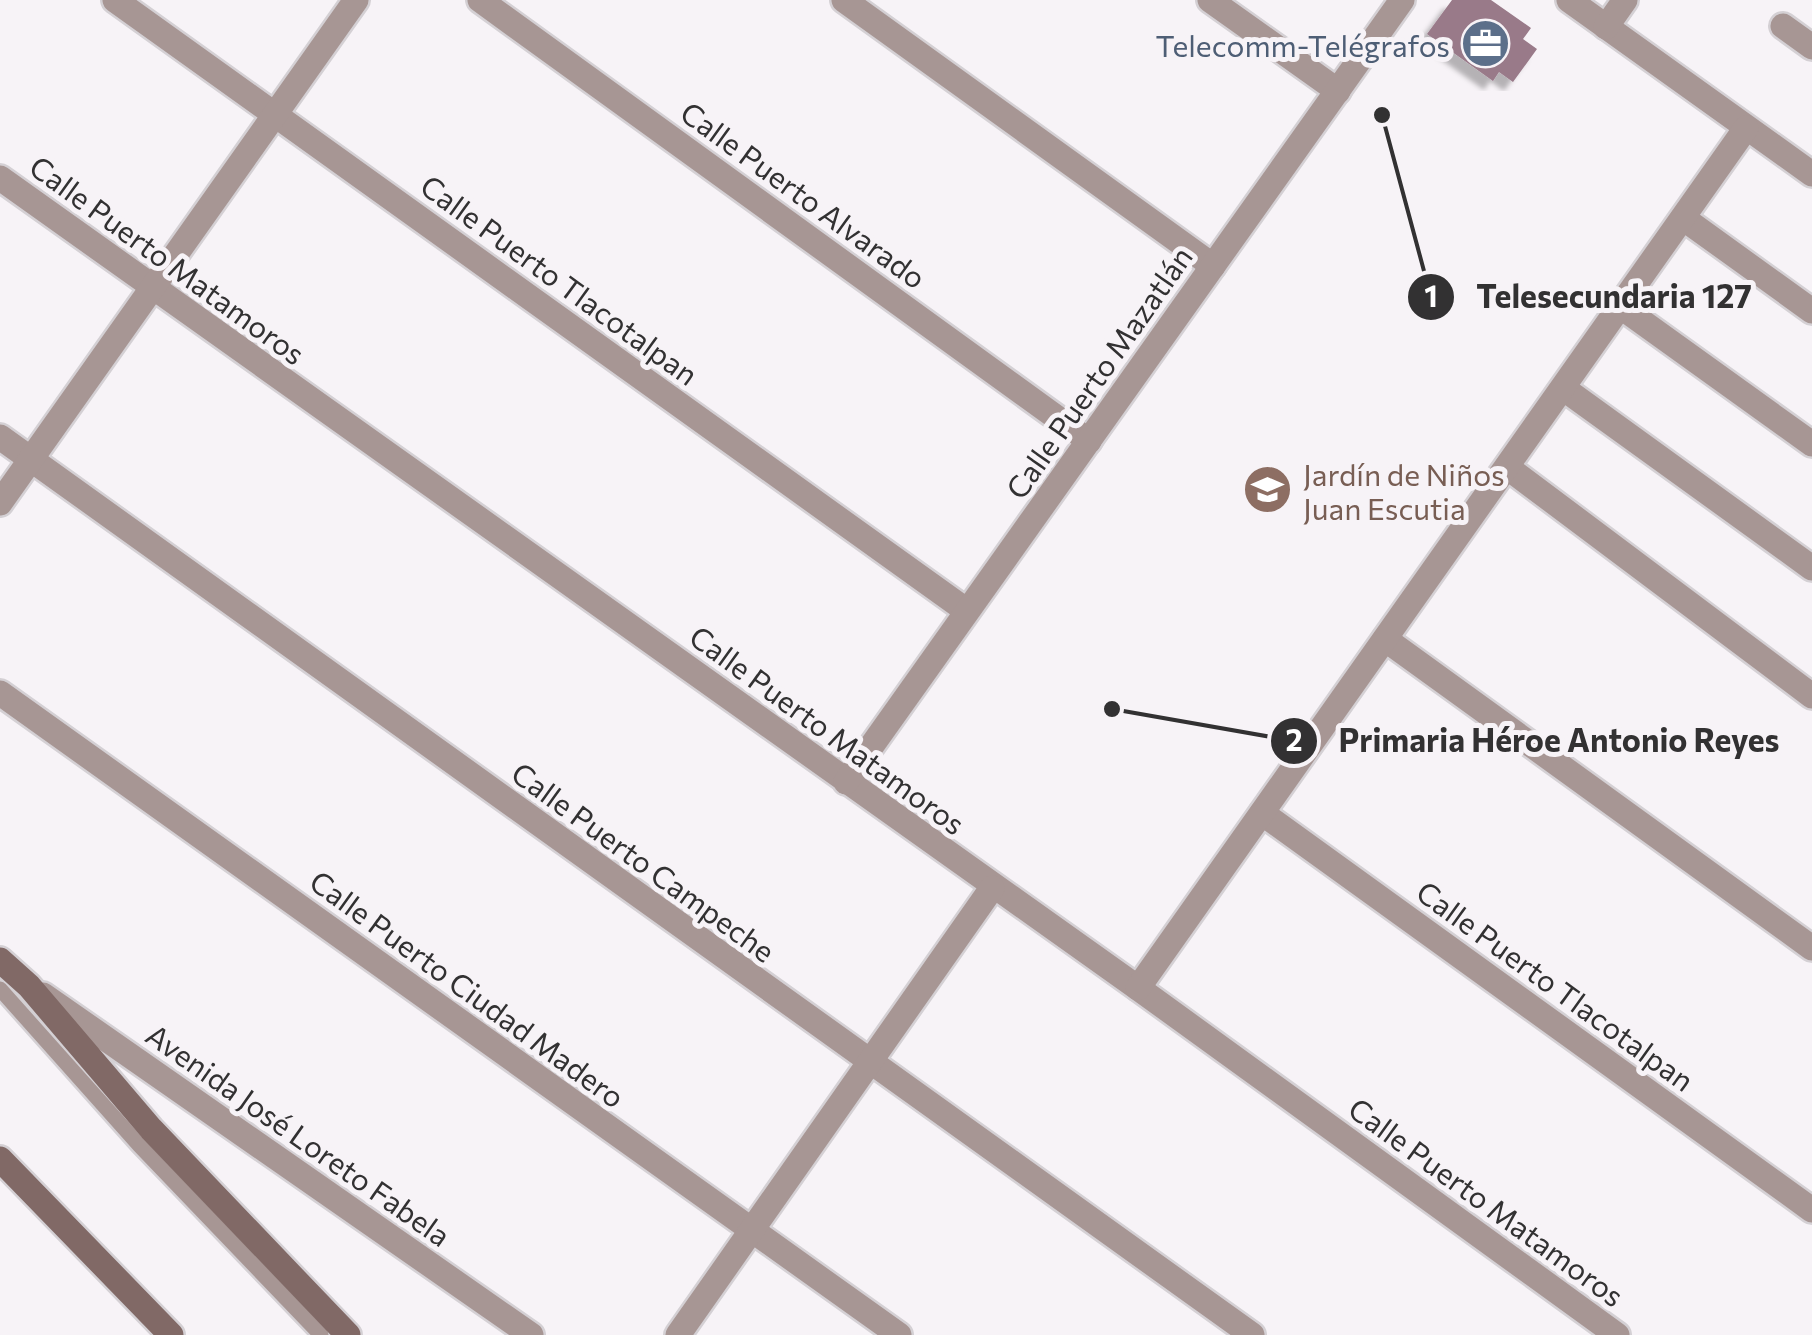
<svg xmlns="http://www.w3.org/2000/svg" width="1812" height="1335" font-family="Commissioner,sans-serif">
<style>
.building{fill:#997a89;filter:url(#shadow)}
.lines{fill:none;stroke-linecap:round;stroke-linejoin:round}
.lane-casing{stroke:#d4d0d4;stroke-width:20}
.street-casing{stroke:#d4d0d4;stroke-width:30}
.secondary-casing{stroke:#d4d0d4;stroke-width:30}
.lane{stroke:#a79694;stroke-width:15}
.street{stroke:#a79694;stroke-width:25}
.secondary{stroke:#816966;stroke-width:25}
.labels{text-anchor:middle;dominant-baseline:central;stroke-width:10;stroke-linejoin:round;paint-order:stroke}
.service-label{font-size:30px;fill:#4e5e75;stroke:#f7f3f7;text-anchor:end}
.street-label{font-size:30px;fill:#323132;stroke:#f7f3f7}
.education-label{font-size:30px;fill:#785e54;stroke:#f7f3f7;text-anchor:start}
.leader{fill:none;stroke:#323132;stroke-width:4}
.callout-dot{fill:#323132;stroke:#f7f3f7;stroke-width:4}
.mark-label{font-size:30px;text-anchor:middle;font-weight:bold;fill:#fff}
.callout-label{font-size:32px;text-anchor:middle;font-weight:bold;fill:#323132;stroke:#f7f3f7;stroke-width:10;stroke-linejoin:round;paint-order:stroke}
</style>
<defs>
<filter id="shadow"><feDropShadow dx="-9" dy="9" stdDeviation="2.5" flood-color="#0004"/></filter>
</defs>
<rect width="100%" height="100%" fill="#f7f3f7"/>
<polygon class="building" points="1452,0 1491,0 1531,28 1523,39 1537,49 1513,82 1499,72 1493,81 1427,34"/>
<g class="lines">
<defs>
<polyline id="lane" points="0,989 139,1145 321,1335"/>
<g id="street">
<polyline points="115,0 967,611"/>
<polyline points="480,0 1089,441"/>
<polyline points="844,0 1213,266"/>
<polyline points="1210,0 1338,91"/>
<polyline points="1569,0 1812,174"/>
<polyline points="1783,26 1812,47"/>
<polyline points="1606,27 1625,0"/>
<polyline points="0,178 1138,988 1617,1335"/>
<polyline points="1683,218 1812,311"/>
<polyline points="1620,306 1812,444"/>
<polyline points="1563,388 1812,568"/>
<polyline points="0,437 1252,1335"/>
<polyline points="1507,467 1812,696"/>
<polyline points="0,503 356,0"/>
<polyline points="1385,639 1812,948"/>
<polyline points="0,693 899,1335"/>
<polyline points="846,782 1402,0"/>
<polyline points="1262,813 1812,1210"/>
<polyline points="1138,988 1746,128"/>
<polyline points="43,995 531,1335"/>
<polyline points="678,1335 992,888"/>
</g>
<g id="secondary">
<polyline points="0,960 29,986 151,1129 348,1335"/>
<polyline points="0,1159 171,1335"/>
</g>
</defs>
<use href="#lane" class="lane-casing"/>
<use href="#street" class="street-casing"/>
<use href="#secondary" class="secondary-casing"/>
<use href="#lane" class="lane"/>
<use href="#street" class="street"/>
<use href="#secondary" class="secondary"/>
</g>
<defs>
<symbol id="office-disc" viewBox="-11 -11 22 22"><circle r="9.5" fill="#5c6f8a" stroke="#f7f3f7"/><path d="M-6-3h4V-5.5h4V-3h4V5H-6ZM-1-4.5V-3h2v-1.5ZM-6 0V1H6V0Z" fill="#fff"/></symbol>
<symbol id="school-disc" viewBox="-11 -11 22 22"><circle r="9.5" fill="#8d6e63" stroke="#f7f3f7"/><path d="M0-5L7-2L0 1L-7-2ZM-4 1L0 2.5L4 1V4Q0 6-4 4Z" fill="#fff"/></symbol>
</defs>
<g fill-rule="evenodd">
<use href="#office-disc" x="1458" y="16" width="55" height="55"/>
<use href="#school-disc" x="1240" y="462" width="55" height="55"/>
</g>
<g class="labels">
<g class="service-label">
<text x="1450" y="44">Telecomm-Telégrafos</text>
</g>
<g class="street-label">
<text transform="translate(804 194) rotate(36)">Calle Puerto Alvarado</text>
<text transform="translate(168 259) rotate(36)">Calle Puerto Matamoros</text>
<text transform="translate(560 279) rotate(36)">Calle Puerto Tlacotalpan</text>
<text transform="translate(1098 372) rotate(-55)">Calle Puerto Mazatlán</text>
<text transform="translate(828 729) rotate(36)">Calle Puerto Matamoros</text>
<text transform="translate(644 861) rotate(36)">Calle Puerto Campeche</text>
<text transform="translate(1556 985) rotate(36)">Calle Puerto Tlacotalpan</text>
<text transform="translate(468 988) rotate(36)">Calle Puerto Ciudad Madero</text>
<text transform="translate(299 1134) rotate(35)">Avenida José Loreto Fabela</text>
<text transform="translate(1487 1201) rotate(36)">Calle Puerto Matamoros</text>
</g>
<g class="education-label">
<text x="1303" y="473">Jardín de Niños<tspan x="1303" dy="34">Juan Escutia</tspan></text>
</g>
</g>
<path class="leader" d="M1382 115L1431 297M1112 709L1294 741"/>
<g class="callout-dot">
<circle cx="1382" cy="115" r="10"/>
<circle cx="1112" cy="709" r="10"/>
<circle cx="1431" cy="297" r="25"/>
<circle cx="1294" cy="741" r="25"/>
</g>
<g class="mark-label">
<text x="1431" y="307">1</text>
<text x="1294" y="751">2</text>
</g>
<g class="callout-label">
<text x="1614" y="308">Telesecundaria 127</text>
<text x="1559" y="752">Primaria Héroe Antonio Reyes</text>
</g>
</svg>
